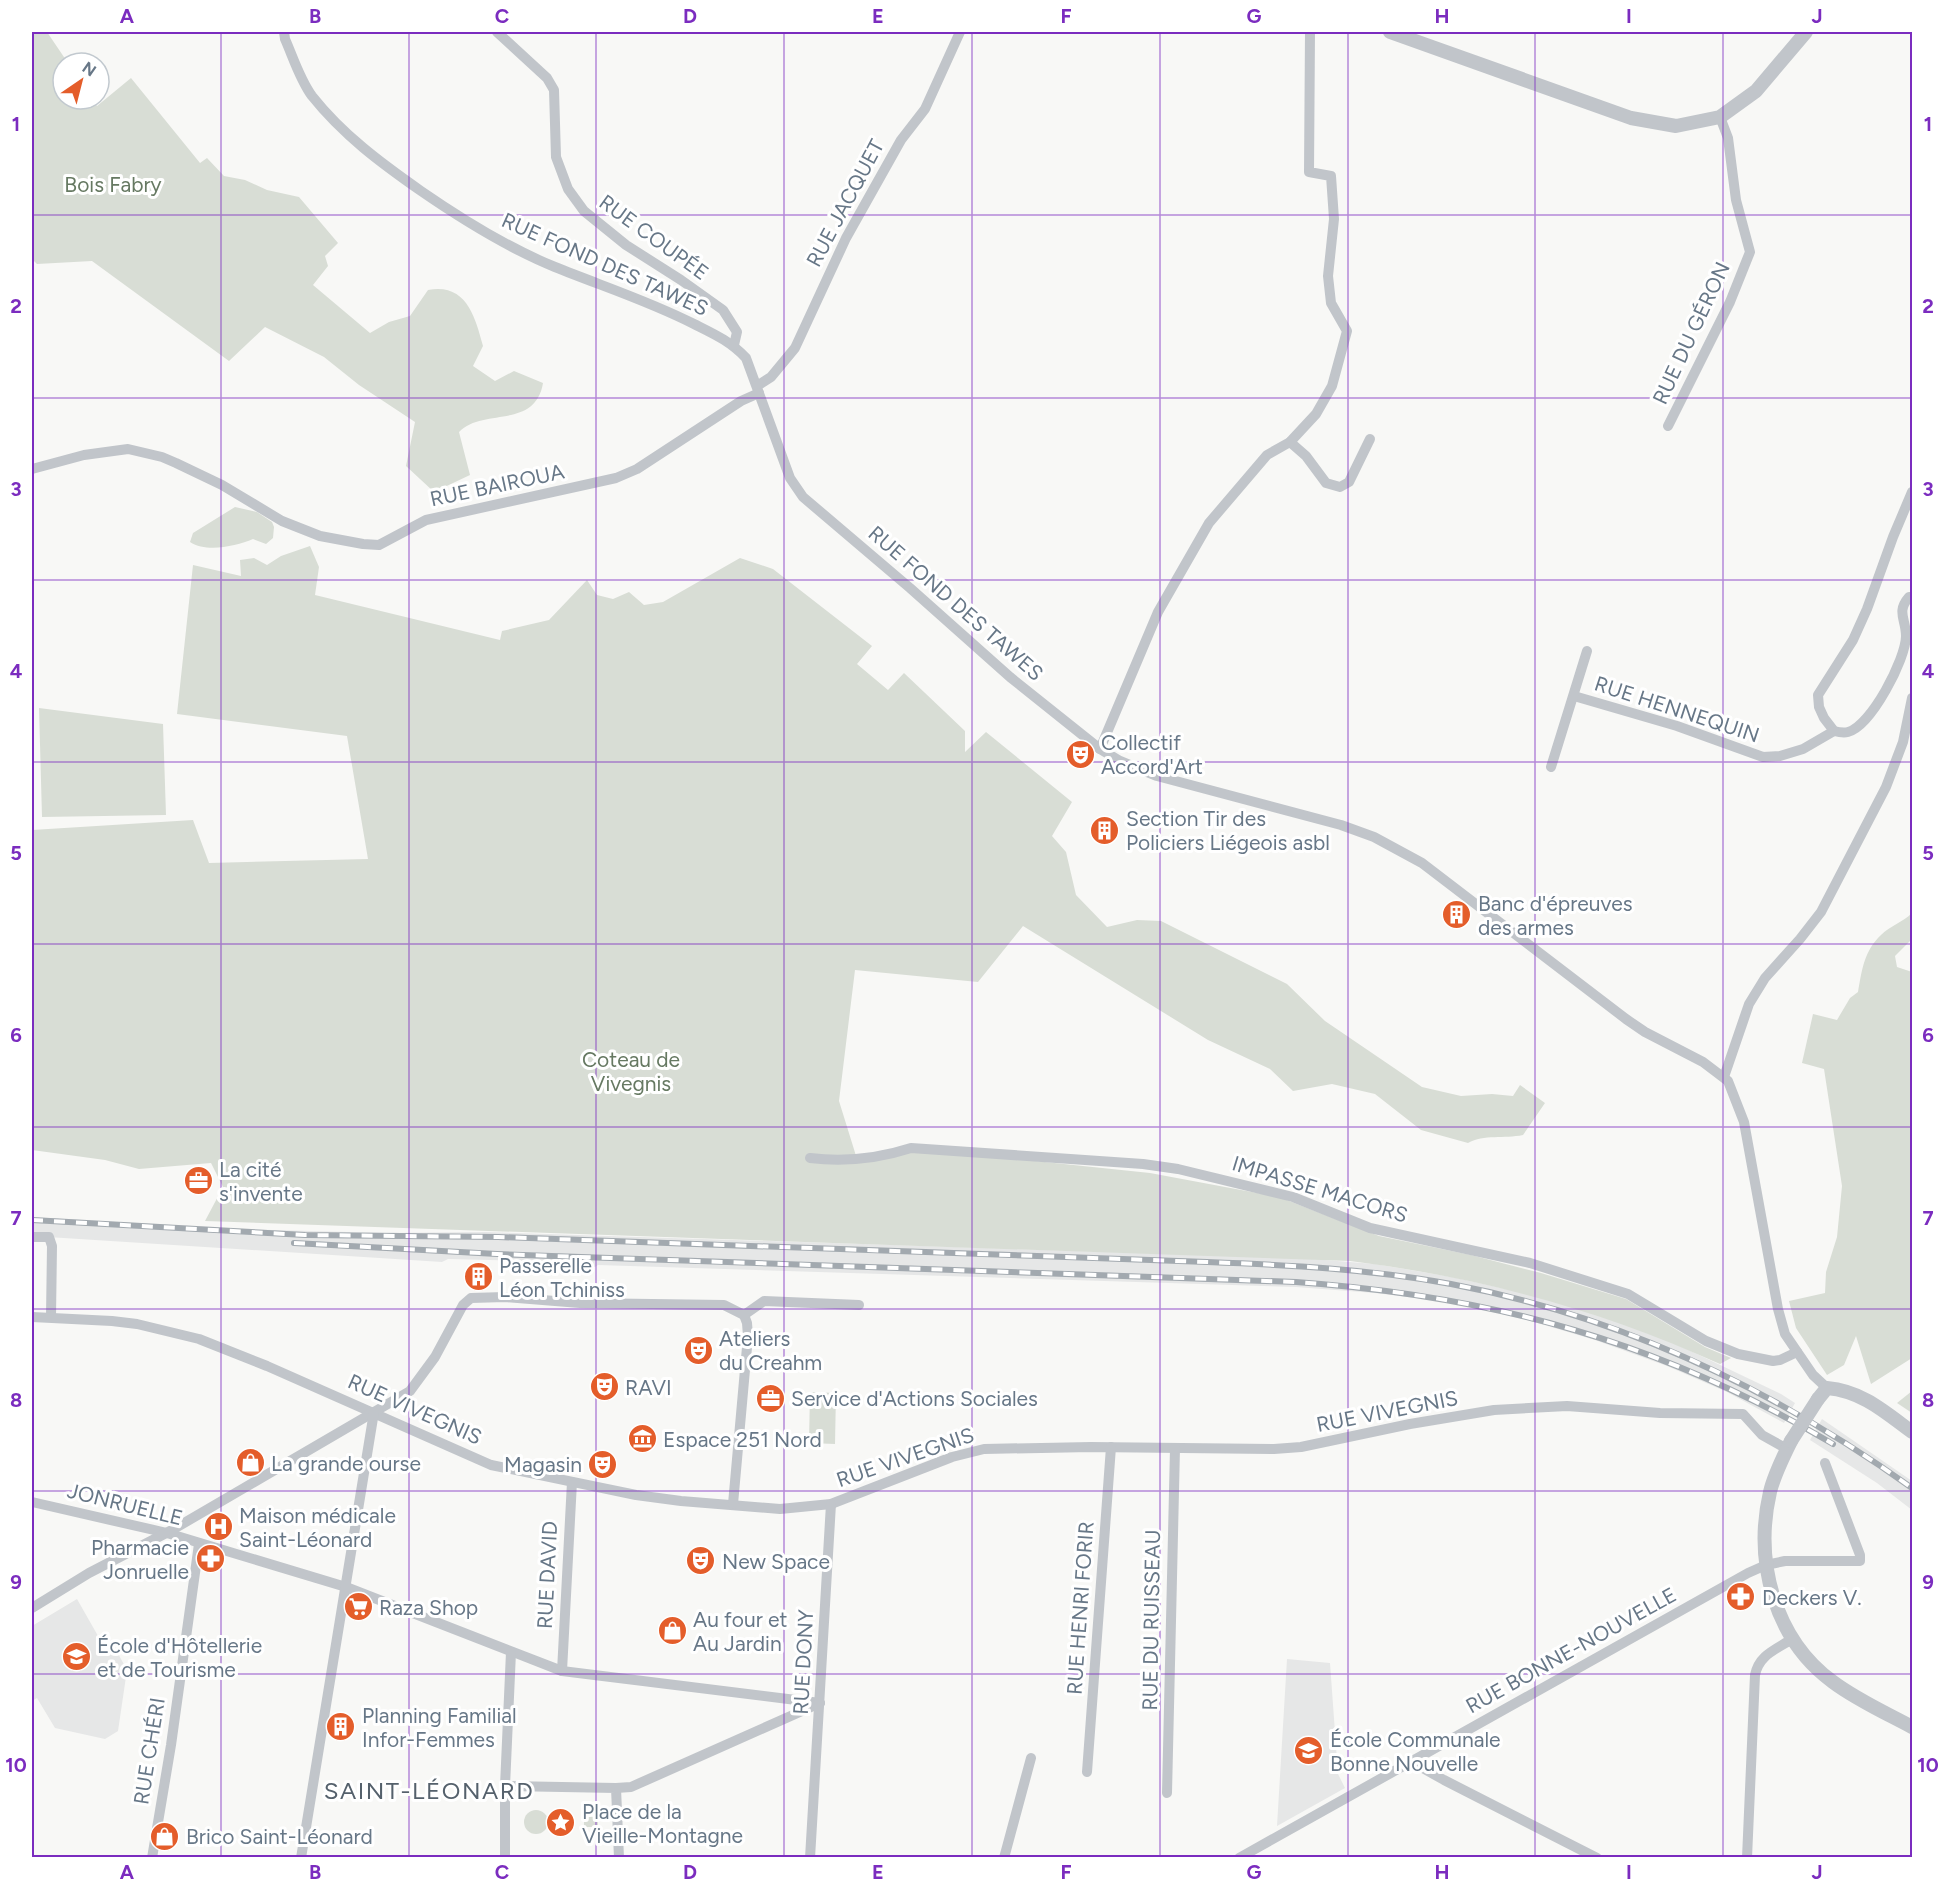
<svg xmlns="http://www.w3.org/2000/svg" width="1944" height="1889" font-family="Figtree,sans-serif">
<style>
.built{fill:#e6e7e7}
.green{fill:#d8ddd5}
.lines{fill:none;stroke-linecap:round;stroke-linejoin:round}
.minor{stroke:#c1c5ca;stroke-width:10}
.tertiary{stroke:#c1c5ca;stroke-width:14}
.rail-casing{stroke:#a2a9af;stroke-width:6}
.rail{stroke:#fff;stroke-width:4;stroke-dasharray:11;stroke-linecap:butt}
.tertiary-bridge{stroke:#c1c5ca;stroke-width:14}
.grid{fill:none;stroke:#7b2cbf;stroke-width:1.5;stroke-opacity:0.55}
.labels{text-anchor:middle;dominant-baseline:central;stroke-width:6;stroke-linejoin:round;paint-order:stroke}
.park-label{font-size:21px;fill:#667962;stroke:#fff}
.street-label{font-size:21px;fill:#677787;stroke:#fff}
.poi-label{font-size:21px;fill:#677787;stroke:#fff;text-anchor:start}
.quarter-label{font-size:24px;letter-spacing:1.5px;fill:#55616c;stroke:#fff}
.neatline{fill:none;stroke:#7b2cbf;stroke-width:2}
.grid-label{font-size:20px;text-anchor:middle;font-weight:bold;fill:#7b2cbf}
</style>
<rect width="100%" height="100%" fill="#f8f8f6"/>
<g class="built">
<polygon points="32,1217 231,1229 385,1233 486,1232 1299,1258 1375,1264 1452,1277 1528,1294 1603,1316 1674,1343 1781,1394 1795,1403 1784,1423 1727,1392 1667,1366 1595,1340 1524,1319 1449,1302 1375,1293 1296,1287 598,1265 590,1270 544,1269 529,1261 448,1259 442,1262 32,1236"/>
<polygon points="1822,1419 1912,1481 1912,1510 1877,1483 1810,1440"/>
<polygon points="77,1599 102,1643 110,1639 127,1670 118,1731 105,1739 55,1728 37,1698 32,1701 32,1626"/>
<polygon points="1287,1659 1330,1663 1338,1774 1345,1788 1277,1826"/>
</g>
<g class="green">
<path d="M 32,32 L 47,32 L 68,63 L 63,63 L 63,99 L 92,99 L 97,106 L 131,78 L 200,163 L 207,158 L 224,176 L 245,180 L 267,190 L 299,197 L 338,243 L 325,256 L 328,266 L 313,285 L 370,333 L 389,322 L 410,316 L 428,290 C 466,283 475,316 483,346 L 473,366 L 495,381 L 514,371 L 543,383 C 535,430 483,407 459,432 L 470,475 L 434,492 L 406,466 L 415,422 L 359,385 L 324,357 L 265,327 L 229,361 L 92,261 L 37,264 L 32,259 Z"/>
<path d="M 235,507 L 257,512 L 272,522 L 274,527 L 273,538 L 266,544 L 253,539 C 236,546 207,553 190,542 L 193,533 Z"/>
<path d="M 310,546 L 319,567 L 315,595 L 500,640 L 502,631 L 549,620 L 587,580 L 597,595 L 613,599 L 629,592 L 644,605 L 663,602 L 740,558 L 773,569 L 872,646 L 857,664 L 888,690 L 904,673 L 965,731 L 965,752 L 986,732 L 1072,802 L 1052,836 L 1066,852 L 1076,895 L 1107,927 L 1137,920 L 1161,921 L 1287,984 L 1325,1021 L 1422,1087 L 1461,1096 L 1492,1094 L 1513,1096 L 1520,1085 L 1545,1103 L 1523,1135 C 1504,1139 1484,1134 1468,1143 L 1421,1130 L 1375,1094 L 1332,1084 L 1293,1091 L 1270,1069 L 1208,1040 L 1023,926 L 978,982 L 855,970 L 839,1101 L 857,1159 L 911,1148 L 1150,1173 L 1279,1197 L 1379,1236 L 1471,1255 L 1541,1273 L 1626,1299 L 1705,1347 L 1731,1358 L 1720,1364 C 1601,1310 1480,1277 1350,1261 L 205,1221 L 223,1187 L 211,1163 L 139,1169 L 105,1160 L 32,1150 L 32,830 L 193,820 L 209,863 L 368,859 L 347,736 L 177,714 L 193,565 L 241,576 L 240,560 L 254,558 L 267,565 L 281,556 Z"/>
<polygon points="39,708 163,724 166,815 42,817"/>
<path d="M 1912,913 L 1912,939 L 1895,956 L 1897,967 L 1912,972 L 1912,1358 L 1871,1384 L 1856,1336 L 1844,1365 L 1827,1375 L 1796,1328 L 1789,1301 L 1825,1293 L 1826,1272 L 1837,1237 L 1842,1186 L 1824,1069 L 1802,1063 L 1813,1014 L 1837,1020 L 1850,998 L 1858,992 C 1862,970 1864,951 1881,935 C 1890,926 1903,922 1912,913 Z"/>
<polygon points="1912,1391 1912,1413 1897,1403"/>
<polygon points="810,1392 836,1393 835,1444 809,1443"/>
<circle cx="536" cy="1822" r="12"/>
<rect x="584" y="1817" width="14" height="10"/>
</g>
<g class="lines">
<g class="minor">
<path d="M 284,32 L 285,39 C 293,57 300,80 312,96 C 343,135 381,163 421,191 C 463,220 508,248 555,267 C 602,286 649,301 694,324 C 714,334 730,341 746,358 L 790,478 L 803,497 L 910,588 L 1010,677 L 1100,749 L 1120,761 L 1157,776 L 1341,825 L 1374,837 L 1422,863 L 1626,1019 L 1645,1032 L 1703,1062 L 1728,1081 L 1744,1122 L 1778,1309 L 1785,1334 L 1813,1375 L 1827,1388"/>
<polyline points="497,32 547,78 554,90 556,157 568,189 584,211 626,245 681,280 723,310 737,332 734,345"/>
<polyline points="757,386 771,377 795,348 846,238 901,140 925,109 960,32"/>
<polyline points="1668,426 1730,302 1750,252 1736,200 1728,138 1720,117"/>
<polyline points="1290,442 1306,456 1326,483 1340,487 1349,482 1370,439"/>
<polyline points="32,469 84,455 128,449 162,457 176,463 222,485 282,521 320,536 363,544 379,545 426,520 616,478 637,469 741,401 759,393"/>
<path d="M 1912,492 L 1893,537 L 1867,609 L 1853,640 L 1818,695 L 1819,707 L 1824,718 L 1834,731 C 1838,732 1844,733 1848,732 C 1871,726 1906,659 1906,636 C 1906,619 1896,612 1909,597 L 1912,597"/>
<polyline points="1574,696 1677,726 1763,757 1780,756 1803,749 1834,731"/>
<polyline points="1100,749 1158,612 1209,523 1267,455 1290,442 1316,414 1332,386 1347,331 1331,303 1328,276 1334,219 1331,176 1309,172 1310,32"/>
<polyline points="1551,767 1587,651"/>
<polyline points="1724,1077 1749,1004 1765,978 1800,939 1821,912 1886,787 1903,742 1912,698"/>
<path d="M 810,1158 C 844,1162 877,1159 911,1148 L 1143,1164 L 1178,1169 L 1293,1197 L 1370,1228 L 1530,1263 L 1628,1294 L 1706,1341 L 1738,1354 L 1773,1361 L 1780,1360 L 1797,1352"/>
<polyline points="32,1237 49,1237 52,1246 51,1317"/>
<polyline points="744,1315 764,1301 859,1305"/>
<polyline points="32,1317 112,1321 137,1324 199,1339 267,1366 491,1465 636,1495 681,1501 780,1509 831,1504 952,1457 984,1449 1091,1447 1274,1449 1301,1447 1410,1424 1494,1410 1567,1406 1660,1413 1743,1414 1762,1435 1787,1449"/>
<polyline points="32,1502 167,1533 346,1587 562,1671 820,1703"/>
<polyline points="733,1504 748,1336 747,1323 744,1315"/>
<polyline points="32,1608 89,1573 172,1530 410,1391 435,1357 463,1305 471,1298 505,1297 580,1303 724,1305 744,1315"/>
<polyline points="562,1671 572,1482"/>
<polyline points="1412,1762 1444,1780 1597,1858"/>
<polyline points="1087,1772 1111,1447"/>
<polyline points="505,1786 616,1788 619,1858"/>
<polyline points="616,1788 631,1787 820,1703"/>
<polyline points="1167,1793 1175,1448"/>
<polyline points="152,1858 171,1745 199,1544"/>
<polyline points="301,1858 374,1412"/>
<polyline points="505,1858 505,1786 511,1652"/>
<polyline points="810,1858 831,1504"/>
<polyline points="1004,1858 1031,1758"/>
<polyline points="1239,1858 1748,1573 1766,1565 1785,1561 1860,1561 1860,1555 1825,1463"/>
<path d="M 1747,1858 L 1755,1675 C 1759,1655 1775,1650 1792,1639"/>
</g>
<g class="tertiary">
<polyline points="1390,32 1631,118 1676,126 1720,117 1756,91 1806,32"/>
<path d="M 1818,1399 L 1827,1388 C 1862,1391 1885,1412 1912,1432"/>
<path d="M 1791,1441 C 1783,1457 1774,1475 1770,1492 C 1754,1561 1774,1639 1833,1682 C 1857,1700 1886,1713 1912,1727"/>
</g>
<defs>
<g id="rail">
<path d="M 32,1220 L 305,1235 L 498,1237 L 1207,1262 C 1289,1265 1370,1269 1451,1284 C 1621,1316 1772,1388 1912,1488"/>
<path d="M 294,1243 L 497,1254 L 1296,1282 C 1494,1296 1661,1342 1833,1444"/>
</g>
</defs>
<use href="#rail" class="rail-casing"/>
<use href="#rail" class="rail"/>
<polyline class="tertiary-bridge" points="1791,1441 1818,1399"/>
</g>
<path class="grid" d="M 221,32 L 221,1858M 409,32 L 409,1858M 596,32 L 596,1858M 784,32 L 784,1858M 972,32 L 972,1858M 1160,32 L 1160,1858M 1348,32 L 1348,1858M 1535,32 L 1535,1858M 1723,32 L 1723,1858M 32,215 L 1912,215M 32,398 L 1912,398M 32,580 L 1912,580M 32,762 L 1912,762M 32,944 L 1912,944M 32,1127 L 1912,1127M 32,1309 L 1912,1309M 32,1491 L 1912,1491M 32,1674 L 1912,1674"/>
<defs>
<symbol id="theatre-disc" viewBox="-11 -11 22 22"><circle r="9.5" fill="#e45d2a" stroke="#fff"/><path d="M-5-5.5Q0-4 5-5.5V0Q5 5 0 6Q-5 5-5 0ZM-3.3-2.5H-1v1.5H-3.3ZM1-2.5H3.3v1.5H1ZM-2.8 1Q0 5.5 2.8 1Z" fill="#fff"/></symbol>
<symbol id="building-disc" viewBox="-11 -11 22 22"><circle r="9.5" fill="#e45d2a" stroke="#fff"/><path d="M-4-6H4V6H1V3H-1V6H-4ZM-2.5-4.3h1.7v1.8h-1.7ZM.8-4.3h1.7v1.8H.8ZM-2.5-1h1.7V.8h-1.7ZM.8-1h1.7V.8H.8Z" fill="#fff"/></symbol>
<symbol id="office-disc" viewBox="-11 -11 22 22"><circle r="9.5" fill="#e45d2a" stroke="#fff"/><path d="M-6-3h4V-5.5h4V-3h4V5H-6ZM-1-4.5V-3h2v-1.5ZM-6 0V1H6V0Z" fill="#fff"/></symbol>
<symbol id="museum-disc" viewBox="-11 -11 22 22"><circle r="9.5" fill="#e45d2a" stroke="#fff"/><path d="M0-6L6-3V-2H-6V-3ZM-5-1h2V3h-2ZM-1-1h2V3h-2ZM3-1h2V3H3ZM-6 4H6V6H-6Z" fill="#fff"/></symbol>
<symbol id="shop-disc" viewBox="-11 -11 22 22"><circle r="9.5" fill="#e45d2a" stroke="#fff"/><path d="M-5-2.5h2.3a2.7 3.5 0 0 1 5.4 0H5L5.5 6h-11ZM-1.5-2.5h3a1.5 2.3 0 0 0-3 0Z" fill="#fff"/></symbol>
<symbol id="hospital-disc" viewBox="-11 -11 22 22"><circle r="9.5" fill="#e45d2a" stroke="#fff"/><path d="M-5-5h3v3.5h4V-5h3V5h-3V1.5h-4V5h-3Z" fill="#fff"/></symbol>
<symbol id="pharmacy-disc" viewBox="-11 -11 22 22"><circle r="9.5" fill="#e45d2a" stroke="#fff"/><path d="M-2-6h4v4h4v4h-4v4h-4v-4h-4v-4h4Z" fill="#fff"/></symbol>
<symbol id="supermarket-disc" viewBox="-11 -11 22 22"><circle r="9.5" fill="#e45d2a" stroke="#fff"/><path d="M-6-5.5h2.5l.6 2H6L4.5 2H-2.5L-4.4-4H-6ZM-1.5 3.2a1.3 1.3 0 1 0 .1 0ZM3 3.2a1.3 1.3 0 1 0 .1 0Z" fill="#fff"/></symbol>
<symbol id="school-disc" viewBox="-11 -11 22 22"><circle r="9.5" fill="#e45d2a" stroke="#fff"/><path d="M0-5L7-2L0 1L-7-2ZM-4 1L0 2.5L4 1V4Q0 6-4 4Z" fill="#fff"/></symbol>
<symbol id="sight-disc" viewBox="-11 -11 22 22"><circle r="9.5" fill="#e45d2a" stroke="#fff"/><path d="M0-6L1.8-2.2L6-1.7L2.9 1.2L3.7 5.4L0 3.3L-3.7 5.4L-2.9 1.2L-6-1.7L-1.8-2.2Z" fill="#fff"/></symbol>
</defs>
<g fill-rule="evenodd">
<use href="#theatre-disc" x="1064" y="738" width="33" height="33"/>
<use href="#building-disc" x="1088" y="814" width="33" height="33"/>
<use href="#building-disc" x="1440" y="898" width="33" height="33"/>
<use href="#office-disc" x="182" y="1164" width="33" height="33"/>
<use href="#building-disc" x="462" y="1260" width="33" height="33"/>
<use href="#theatre-disc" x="682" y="1334" width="33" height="33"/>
<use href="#theatre-disc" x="588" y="1370" width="33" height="33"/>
<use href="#office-disc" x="754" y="1382" width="33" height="33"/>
<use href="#museum-disc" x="626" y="1422" width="33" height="33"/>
<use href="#shop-disc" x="234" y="1446" width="33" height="33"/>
<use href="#theatre-disc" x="586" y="1448" width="33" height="33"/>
<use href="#hospital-disc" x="202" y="1510" width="33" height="33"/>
<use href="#pharmacy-disc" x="194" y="1542" width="33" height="33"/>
<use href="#theatre-disc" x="684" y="1544" width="33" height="33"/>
<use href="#pharmacy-disc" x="1724" y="1580" width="33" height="33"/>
<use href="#supermarket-disc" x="342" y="1590" width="33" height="33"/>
<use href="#shop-disc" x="656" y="1614" width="33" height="33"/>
<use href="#school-disc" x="60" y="1640" width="33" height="33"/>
<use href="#building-disc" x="324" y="1710" width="33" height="33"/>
<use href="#school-disc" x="1292" y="1734" width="33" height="33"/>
<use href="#sight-disc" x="544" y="1806" width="33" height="33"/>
<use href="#shop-disc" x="148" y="1820" width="33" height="33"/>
</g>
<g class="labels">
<g class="park-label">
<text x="113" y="184">Bois Fabry</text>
<text x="631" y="1059">Coteau de<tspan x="631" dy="24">Vivegnis</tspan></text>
</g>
<g class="street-label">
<text transform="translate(845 203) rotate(-62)">RUE JACQUET</text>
<text transform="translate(654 237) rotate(36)">RUE COUPÉE</text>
<text transform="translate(605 264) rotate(24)">RUE FOND DES TAWES</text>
<text transform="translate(1691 333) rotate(-65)">RUE DU GÉRON</text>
<text transform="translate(497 485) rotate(-12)">RUE BAIROUA</text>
<text transform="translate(956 603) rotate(41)">RUE FOND DES TAWES</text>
<text transform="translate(1677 709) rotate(18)">RUE HENNEQUIN</text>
<text transform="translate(1320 1189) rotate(17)">IMPASSE MACORS</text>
<text transform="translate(415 1409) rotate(24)">RUE VIVEGNIS</text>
<text transform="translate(1387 1411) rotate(-11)">RUE VIVEGNIS</text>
<text transform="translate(905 1457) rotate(-19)">RUE VIVEGNIS</text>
<text transform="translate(125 1504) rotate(14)">JONRUELLE</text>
<text transform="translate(547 1575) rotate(-87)">RUE DAVID</text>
<text transform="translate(1080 1608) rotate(-86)">RUE HENRI FORIR</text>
<text transform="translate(1151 1620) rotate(-89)">RUE DU RUISSEAU</text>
<text transform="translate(1571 1650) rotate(-29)">RUE BONNE-NOUVELLE</text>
<text transform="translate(803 1662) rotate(-87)">RUE DONY</text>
<text transform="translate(149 1751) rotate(-81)">RUE CHÉRI</text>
</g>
<g class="poi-label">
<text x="1101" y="742">Collectif<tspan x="1101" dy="24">Accord'Art</tspan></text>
<text x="1126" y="818">Section Tir des<tspan x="1126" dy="24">Policiers Liégeois asbl</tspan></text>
<text x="1478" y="903">Banc d'épreuves<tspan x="1478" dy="24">des armes</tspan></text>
<text x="219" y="1169">La cité<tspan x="219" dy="24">s'invente</tspan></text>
<text x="499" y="1265">Passerelle<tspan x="499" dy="24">Léon Tchiniss</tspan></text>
<text x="719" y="1338">Ateliers<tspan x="719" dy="24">du Creahm</tspan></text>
<text x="625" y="1387">RAVI</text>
<text x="791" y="1398">Service d'Actions Sociales</text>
<text x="663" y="1439">Espace 251 Nord</text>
<text x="271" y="1463">La grande ourse</text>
<text x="582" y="1464" text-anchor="end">Magasin</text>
<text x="239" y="1515">Maison médicale<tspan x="239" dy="24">Saint-Léonard</tspan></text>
<text x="189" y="1547" text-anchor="end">Pharmacie<tspan x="189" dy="24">Jonruelle</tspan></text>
<text x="722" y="1561">New Space</text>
<text x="1762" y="1597">Deckers V.</text>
<text x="379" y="1607">Raza Shop</text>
<text x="693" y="1619">Au four et<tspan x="693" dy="24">Au Jardin</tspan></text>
<text x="97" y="1645">École d'Hôtellerie<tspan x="97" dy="24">et de Tourisme</tspan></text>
<text x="362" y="1715">Planning Familial<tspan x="362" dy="24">Infor-Femmes</tspan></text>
<text x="1330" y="1739">École Communale<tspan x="1330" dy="24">Bonne Nouvelle</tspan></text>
<text x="582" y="1811">Place de la<tspan x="582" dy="24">Vieille-Montagne</tspan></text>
<text x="186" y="1836">Brico Saint-Léonard</text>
</g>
<g class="quarter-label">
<text x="429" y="1790">SAINT-LÉONARD</text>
</g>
</g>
<rect width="1944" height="1889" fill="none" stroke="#ffffff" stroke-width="66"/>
<g transform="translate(81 81) rotate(35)"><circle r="28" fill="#ffffff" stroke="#c2c9cf" stroke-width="1.5"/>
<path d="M0-4.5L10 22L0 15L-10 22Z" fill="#e45d2a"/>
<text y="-9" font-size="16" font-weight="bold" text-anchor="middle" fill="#677787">N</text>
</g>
<rect x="33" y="33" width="1878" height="1823" class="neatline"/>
<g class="grid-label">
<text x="127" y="23">A</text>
<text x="315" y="23">B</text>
<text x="502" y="23">C</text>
<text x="690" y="23">D</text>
<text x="878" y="23">E</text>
<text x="1066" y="23">F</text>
<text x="1254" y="23">G</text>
<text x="1442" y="23">H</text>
<text x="1629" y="23">I</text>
<text x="1817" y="23">J</text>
<text x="16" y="131">1</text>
<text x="1928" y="131">1</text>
<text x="16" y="313">2</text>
<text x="1928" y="313">2</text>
<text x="16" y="496">3</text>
<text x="1928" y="496">3</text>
<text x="16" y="678">4</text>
<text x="1928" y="678">4</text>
<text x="16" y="860">5</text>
<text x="1928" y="860">5</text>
<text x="16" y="1042">6</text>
<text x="1928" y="1042">6</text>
<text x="16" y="1225">7</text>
<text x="1928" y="1225">7</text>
<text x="16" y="1407">8</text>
<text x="1928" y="1407">8</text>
<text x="16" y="1589">9</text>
<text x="1928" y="1589">9</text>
<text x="16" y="1772">10</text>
<text x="1928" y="1772">10</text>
<text x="127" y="1879">A</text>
<text x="315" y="1879">B</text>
<text x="502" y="1879">C</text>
<text x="690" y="1879">D</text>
<text x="878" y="1879">E</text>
<text x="1066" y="1879">F</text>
<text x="1254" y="1879">G</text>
<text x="1442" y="1879">H</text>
<text x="1629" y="1879">I</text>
<text x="1817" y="1879">J</text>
</g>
</svg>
